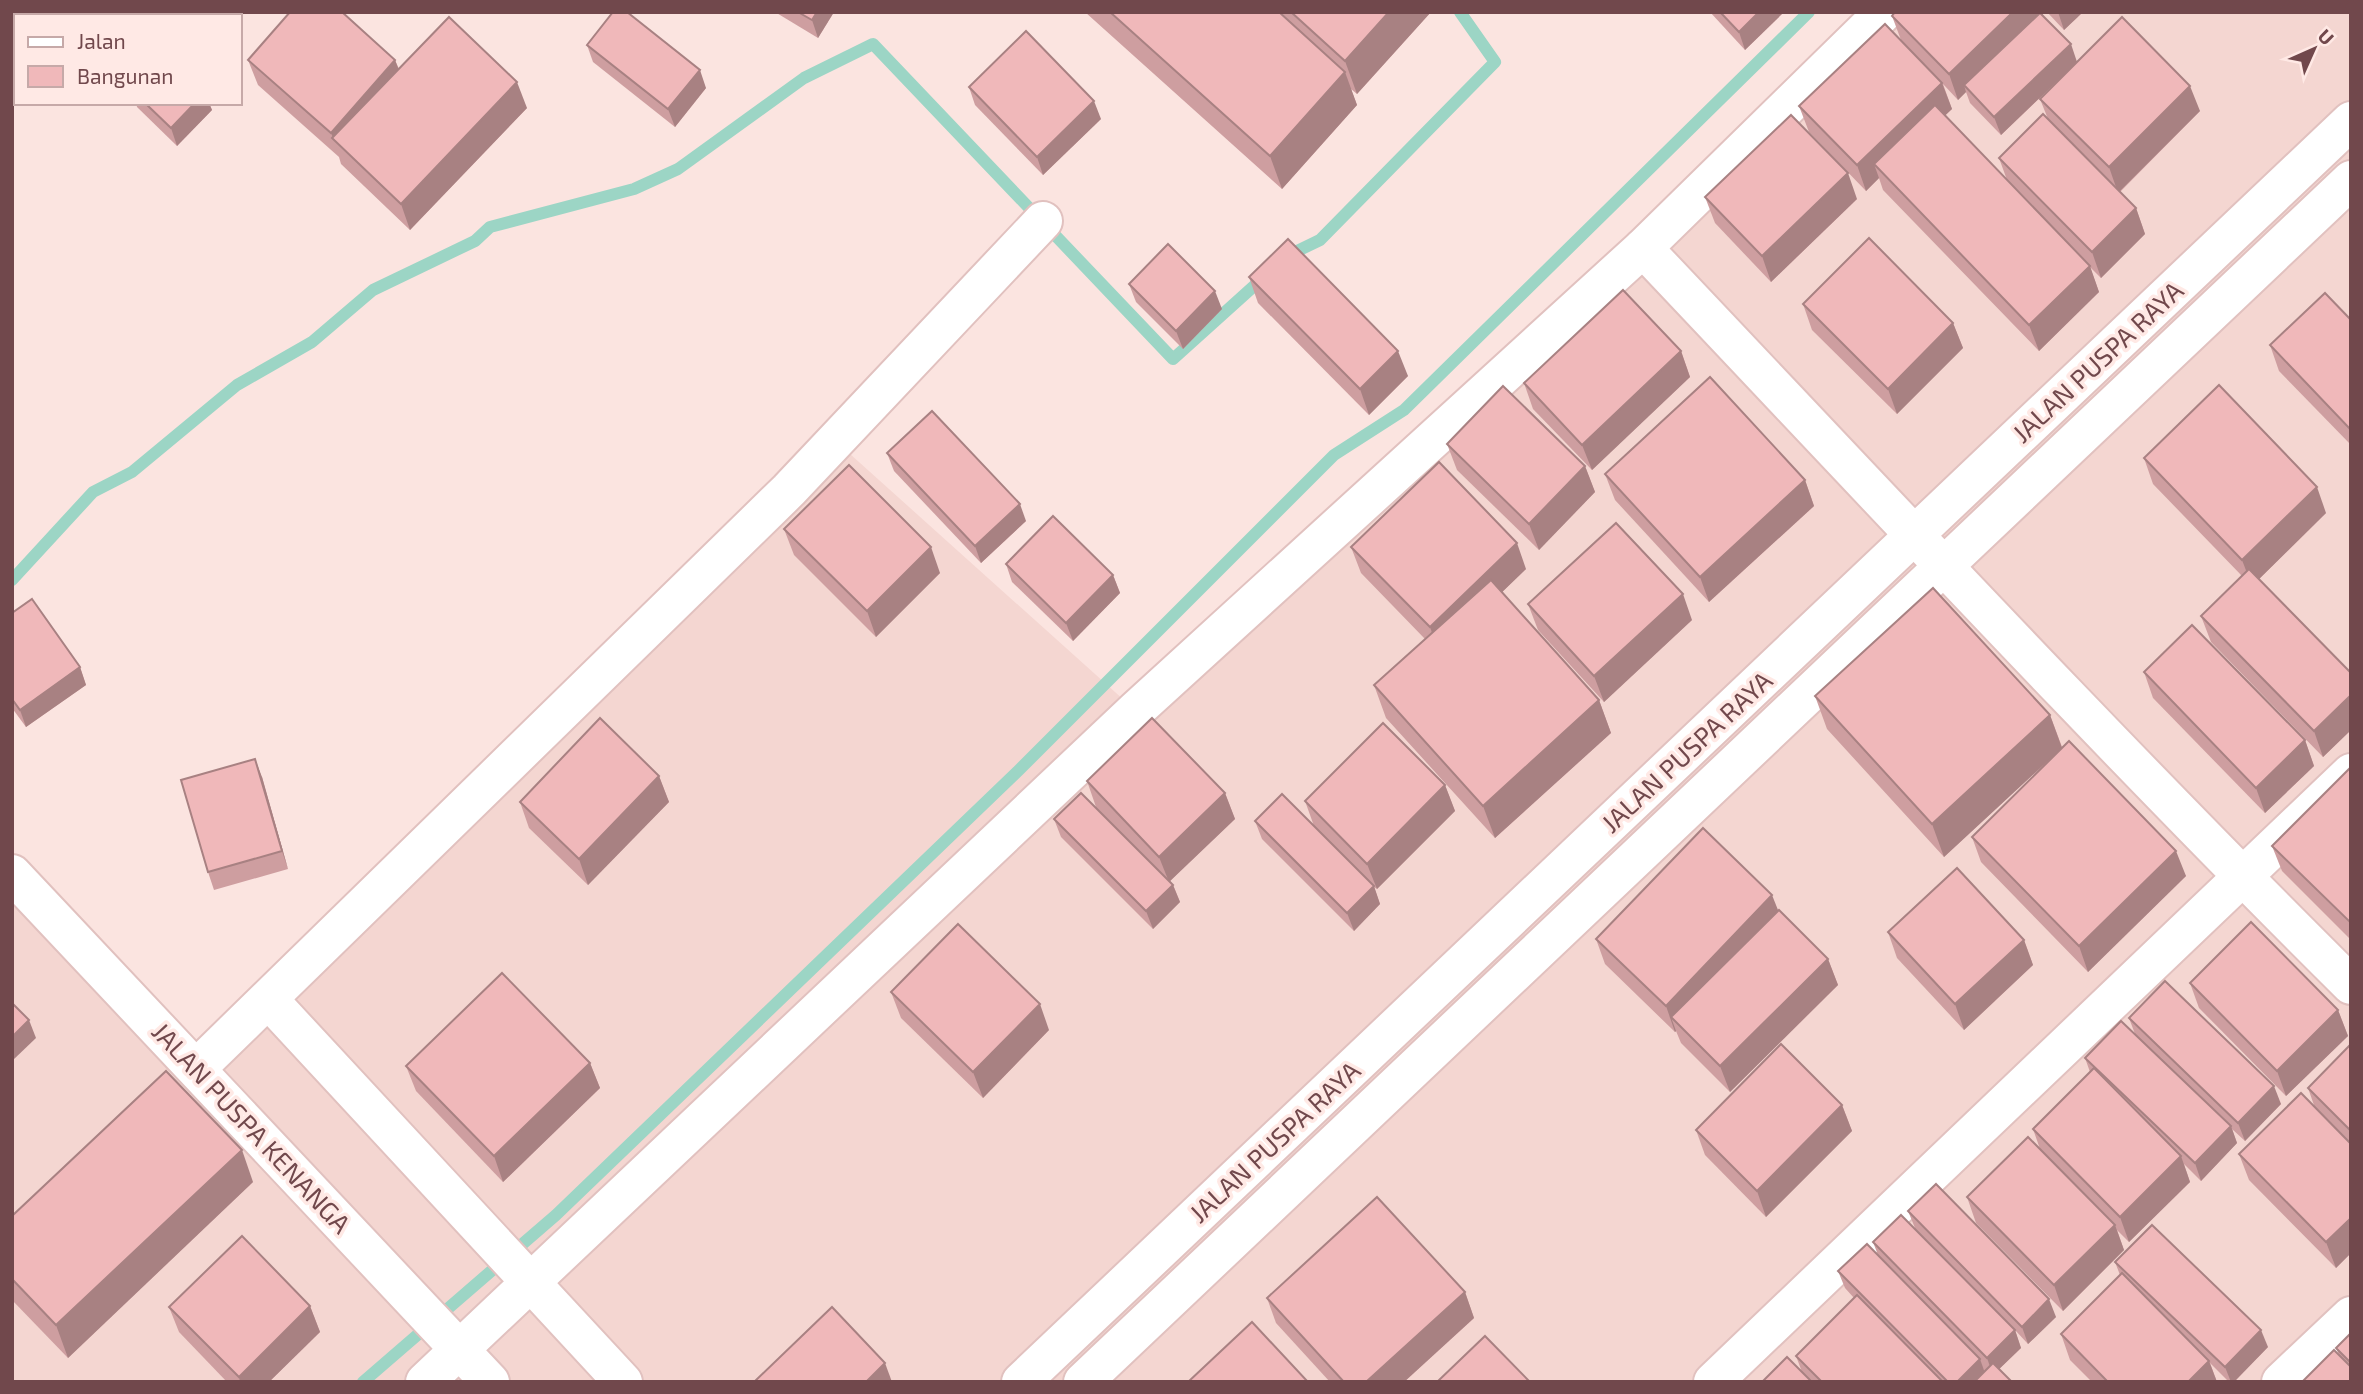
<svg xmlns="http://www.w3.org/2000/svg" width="2363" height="1394" font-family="'Exo 2',sans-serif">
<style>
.residential{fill:#f4d6d1}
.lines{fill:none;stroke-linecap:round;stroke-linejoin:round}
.stream{stroke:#9cd5c5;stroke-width:12}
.street-casing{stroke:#e1c1bf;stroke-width:42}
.street{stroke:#fff;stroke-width:38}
.wall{fill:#ce9ea0;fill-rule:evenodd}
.shaded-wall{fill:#a88182}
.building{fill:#f0b8ba;stroke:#a88182;stroke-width:2}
.labels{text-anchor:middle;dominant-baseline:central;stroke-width:7;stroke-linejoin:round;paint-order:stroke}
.street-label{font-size:26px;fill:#71484c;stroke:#ffe9e5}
</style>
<rect width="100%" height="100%" fill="#fbe4e0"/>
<g class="residential">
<polygon points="12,12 213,12 207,16 16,16 16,92 12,91"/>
<polygon points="1856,12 2351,12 2351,1382 12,1382 12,892 175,1060 264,992 830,436 1135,710 1864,20"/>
</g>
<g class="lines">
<g class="stream">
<polyline points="1285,257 1320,240 1495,62 1460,12"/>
<polyline points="12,580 93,492 132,472 237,385 312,342 373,290 475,241 490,227 634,189 678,169 804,78 873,44 1173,359 1264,277"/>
<polyline points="363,1382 556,1215 1019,770 1334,455 1404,410 1809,12"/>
</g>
<defs>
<g id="street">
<path d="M 1643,248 C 1877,495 2109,745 2351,985"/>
<polyline points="12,874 490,1382"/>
<polyline points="269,1000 623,1382"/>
<polyline points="198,1067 789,490 1043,221"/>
<polyline points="425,1382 1136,710 1643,248 1884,12"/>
<polyline points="1021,1382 2351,121"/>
<polyline points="1083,1382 2351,180"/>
<polyline points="1713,1382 2351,773"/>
<polyline points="2281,1382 2351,1316"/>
</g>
</defs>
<use href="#street" class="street-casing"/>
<use href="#street" class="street"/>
</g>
<g class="wall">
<polygon points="12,12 95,12 91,16 16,16 16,71 12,67"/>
<polygon points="775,12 834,12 818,38"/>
<polygon points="1085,12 1431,12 1357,94 1351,89 1357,105 1282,189"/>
<polygon points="1710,12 1784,12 1745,50"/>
<path d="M 1895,12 L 2042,12 L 2043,15 L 2077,62 L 2200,111 L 2120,192 L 2136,208 L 2145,234 L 2101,278 L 2090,267 L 2099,292 L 2039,351 L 1883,190 L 1879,178 L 1866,191 L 1809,132 L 1799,106 L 1901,40 L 1892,16 ZM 2069,70 L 2040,99 L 2048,119 L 1999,158 L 2007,180 L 1945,115 L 1952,109 L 1943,84 L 1958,100 L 1966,92 L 1970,103 L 2001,135 Z"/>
<polygon points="2047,12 2083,12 2064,30"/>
<polygon points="587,45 706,88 675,127 593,62"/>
<polygon points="248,60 395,60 399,69 527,108 410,230 341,164 339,157 258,85"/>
<polygon points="969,87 1101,119 1043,175 975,105"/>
<polygon points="136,103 209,103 212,110 177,146 137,107"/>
<polygon points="1705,197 1857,199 1771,282 1715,223"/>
<polygon points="1249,277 1408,376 1369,415 1258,303"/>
<polygon points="1129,284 1222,309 1183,349 1136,302"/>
<polygon points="1803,304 1953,323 1963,348 1897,414 1812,330"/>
<polygon points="2351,320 2351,445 2279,371 2270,345"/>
<polygon points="1681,351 1690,377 1592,470 1533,409 1524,383"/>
<polygon points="1447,444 1585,466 1595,492 1539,550 1457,470"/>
<polygon points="887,453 1026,521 981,563 894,471"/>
<polygon points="2144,458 2326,513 2259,579 2351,673 2351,730 2323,757 2211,642 2201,616 2242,576 2153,484"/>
<polygon points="1605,474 1805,480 1814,506 1709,602 1615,500"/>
<polygon points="784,529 940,573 876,637 794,555"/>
<polygon points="1351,547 1526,569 1502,592 1599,700 1611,733 1495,838 1386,718 1374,685 1425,639 1361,573"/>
<polygon points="1006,564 1113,575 1120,593 1073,641 1012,582"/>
<polygon points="1528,604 1692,620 1604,702 1538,630"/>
<polygon points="12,613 80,667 86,685 26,727 12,708"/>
<polygon points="2144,672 2305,740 2314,766 2265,813 2153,698"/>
<polygon points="1815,696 2050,715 2062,747 2186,876 2088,972 1981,862 1972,837 2054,755 1944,857 1827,729"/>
<polygon points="2351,767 2351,940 2282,871 2272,846"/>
<polygon points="659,776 669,802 588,885 529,828 520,802"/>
<polygon points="262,777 288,869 214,890 208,872"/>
<polygon points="1087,781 1225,793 1235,819 1170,881 1173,885 1180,902 1153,929 1061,837 1054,819 1096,807"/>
<polygon points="1445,785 1455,811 1377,889 1374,887 1380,904 1354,931 1262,839 1255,821 1314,826 1305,801"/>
<polygon points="1778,911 1828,959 1838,985 1730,1092 1681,1043 1676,1031 1675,1032 1605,964 1596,939"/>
<polygon points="1888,932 2024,940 2033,965 1964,1030 1897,958"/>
<polygon points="2190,983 2338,1010 2348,1036 2286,1096 2199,1008"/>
<polygon points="891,992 1049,1030 983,1098 901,1018"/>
<polygon points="2129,1018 2281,1104 2245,1141 2232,1129 2237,1143 2201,1181 2184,1164 2190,1182 2129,1242 2117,1230 2124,1250 2063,1311 1976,1223 1967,1197 2040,1149 2033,1129 2090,1072 2085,1058 2135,1034"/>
<polygon points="2351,1044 2351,1253 2336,1268 2249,1180 2239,1154 2315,1108 2308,1088"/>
<polygon points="590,1063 600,1088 503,1182 416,1091 406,1066"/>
<polygon points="1842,1105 1852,1131 1766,1217 1705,1155 1696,1130"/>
<polygon points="253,1182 68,1358 12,1300 12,1216"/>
<polygon points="1908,1211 2056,1317 2028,1344 2015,1330 2021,1348 1999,1369 2012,1382 1762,1382 1802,1372 1796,1356 1854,1298 1845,1288 1838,1271 1878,1255 1873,1242 1915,1228"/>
<polygon points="2115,1262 2268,1347 2234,1382 2229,1382 2210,1363 2217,1382 2092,1382 2070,1360 2061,1334 2120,1275"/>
<polygon points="1465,1292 1474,1318 1404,1382 1330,1382 1276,1323 1267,1298"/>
<polygon points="310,1306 320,1332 269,1382 227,1382 179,1332 169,1307"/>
<polygon points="2351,1333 2351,1382 2336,1348"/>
</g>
<g class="shaded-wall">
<polygon points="46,12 95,12 91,16 42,16"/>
<polygon points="817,12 834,12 818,38 812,20"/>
<polygon points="1389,12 1431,12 1357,94 1345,61"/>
<polygon points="1759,12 1784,12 1745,50 1739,32"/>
<polygon points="2013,12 2042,12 2044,18 1964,85 1966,92 1958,100 1949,74"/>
<polygon points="2058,12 2083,12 2064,30"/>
<polygon points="16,39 16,62 12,53 12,42"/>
<polygon points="2071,44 2077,62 2001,135 1994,117"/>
<polygon points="395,60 405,86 334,140 331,133"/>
<polygon points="700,70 706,88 675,127 668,109"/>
<polygon points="1345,72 1357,105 1282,189 1270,156"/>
<polygon points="517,82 527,108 410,230 401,204"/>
<polygon points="1942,83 1952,109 1884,174 1874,164 1879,178 1866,191 1857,165"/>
<polygon points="2190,86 2200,111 2118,193 2109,167"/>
<polygon points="1094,101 1101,119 1043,175 1037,157"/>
<polygon points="195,103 209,103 212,110 177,146 171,128"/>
<polygon points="1848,173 1857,199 1771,282 1762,256"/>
<polygon points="2136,208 2145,234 2101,278 2092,252"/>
<polygon points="2090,266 2099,292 2039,351 2029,325"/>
<polygon points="1215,291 1222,309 1183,349 1176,331"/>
<polygon points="1953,323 1963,348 1897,414 1888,389"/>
<polygon points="1398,351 1408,376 1369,415 1360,389"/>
<polygon points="1681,351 1690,377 1592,470 1582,445"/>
<polygon points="1585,466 1595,492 1539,550 1529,524"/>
<polygon points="1805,480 1814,506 1709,602 1700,577"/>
<polygon points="2317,487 2326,513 2252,586 2242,560"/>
<polygon points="1020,504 1026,521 981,563 975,546"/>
<polygon points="1517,543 1526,569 1439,653 1430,627"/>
<polygon points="931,547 940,573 876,637 867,611"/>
<polygon points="1113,575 1120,593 1073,641 1066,623"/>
<polygon points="1683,594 1692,620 1604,702 1594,676"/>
<polygon points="80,667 86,685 26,727 20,710"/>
<polygon points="2351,695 2351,730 2323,757 2314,731"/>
<polygon points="1599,700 1611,733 1495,838 1483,806"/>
<polygon points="2050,715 2062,748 1944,857 1932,824"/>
<polygon points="2305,740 2314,766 2265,813 2256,788"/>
<polygon points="255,759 262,777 288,869 282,851"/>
<polygon points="659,776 669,802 588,885 579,859"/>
<polygon points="1445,785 1455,811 1377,889 1367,864"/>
<polygon points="1225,793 1235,819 1169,882 1159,857"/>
<polygon points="2176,851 2186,876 2088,972 2079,946"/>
<polygon points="1173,885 1180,902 1153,929 1146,911"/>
<polygon points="1374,886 1380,904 1354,931 1347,913"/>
<polygon points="1772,895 1782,920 1671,1017 1676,1031 1675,1032 1666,1006"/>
<polygon points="2024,940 2033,965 1964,1030 1955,1004"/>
<polygon points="1828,959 1838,985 1730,1092 1720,1066"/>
<polygon points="1040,1004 1049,1030 983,1098 973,1072"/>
<polygon points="2338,1010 2348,1036 2286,1096 2277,1071"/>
<polygon points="29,1020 36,1038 12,1061 12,1037"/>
<polygon points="590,1063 600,1088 503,1182 494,1156"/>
<polygon points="2274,1086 2281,1104 2245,1141 2238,1123"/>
<polygon points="1842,1105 1852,1131 1766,1217 1757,1191"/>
<polygon points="2231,1126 2237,1143 2201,1181 2195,1163"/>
<polygon points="242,1150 253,1182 68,1358 56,1325"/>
<polygon points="2181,1156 2190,1182 2129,1242 2120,1217"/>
<polygon points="2351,1218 2351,1253 2336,1268 2326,1242"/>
<polygon points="2115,1225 2124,1250 2063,1311 2054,1285"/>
<polygon points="1465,1292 1474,1318 1404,1382 1366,1382"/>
<polygon points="2049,1299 2056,1317 2028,1344 2022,1327"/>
<polygon points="310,1306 320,1332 269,1382 240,1382 239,1377"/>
<polygon points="2015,1330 2021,1348 1993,1375 1987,1358"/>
<polygon points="2261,1330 2268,1347 2234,1382 2231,1382 2225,1367"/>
<polygon points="1980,1359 1986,1376 1981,1382 1957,1382"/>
<polygon points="2209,1361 2217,1382 2188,1382"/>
<polygon points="885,1363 892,1382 866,1382"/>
</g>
<g class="building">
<polygon points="12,12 46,12 42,16 16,16 16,39 12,42"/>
<polygon points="290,12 342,12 395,60 331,133 248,60"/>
<polygon points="613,12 627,12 700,70 668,109 587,45"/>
<polygon points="798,12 817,12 812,20"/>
<polygon points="1110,12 1279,12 1345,72 1270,156"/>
<polygon points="1291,12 1389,12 1345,61"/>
<polygon points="1720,12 1759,12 1739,32"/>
<polygon points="1895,12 2013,12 1949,74 1892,16"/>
<polygon points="2040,13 2071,44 1994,117 1964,85"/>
<polygon points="449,17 517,82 401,204 332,138"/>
<polygon points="2122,17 2190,86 2109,167 2040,99"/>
<polygon points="1885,24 1942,83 1857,165 1799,106"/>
<polygon points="1026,31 1094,101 1037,157 969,87"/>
<polygon points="145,103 195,103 171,128"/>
<polygon points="1935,105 2090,266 2029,325 1874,164"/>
<polygon points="2043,114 2136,208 2092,252 1999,158"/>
<polygon points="1791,115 1848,173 1762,256 1705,197"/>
<polygon points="1869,238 1953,323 1888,389 1803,304"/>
<polygon points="1288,239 1398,351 1360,389 1249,277"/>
<polygon points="1168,244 1215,291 1176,331 1129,284"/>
<polygon points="1623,290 1681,351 1582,445 1524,383"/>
<polygon points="2325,293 2351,320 2351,430 2270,345"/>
<polygon points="1710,377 1805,480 1700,577 1605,474"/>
<polygon points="2219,385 2317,487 2242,560 2144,458"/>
<polygon points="1503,386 1585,466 1529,524 1447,444"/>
<polygon points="932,411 1020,504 975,546 887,453"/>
<polygon points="1439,462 1517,543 1430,627 1351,547"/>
<polygon points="849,465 931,547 867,611 784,529"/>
<polygon points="1053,516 1113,575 1066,623 1006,564"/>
<polygon points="1616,523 1683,594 1594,676 1528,604"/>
<polygon points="2249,569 2351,673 2351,695 2314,731 2201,616"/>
<polygon points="1491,580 1599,700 1483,806 1374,685"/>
<polygon points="1933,588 2050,715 1932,824 1815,696"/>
<polygon points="32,599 80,667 20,710 12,699 12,613"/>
<polygon points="2192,625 2305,740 2256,788 2144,672"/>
<polygon points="600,718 659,776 579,859 520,802"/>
<polygon points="1152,718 1225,793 1159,857 1087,781"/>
<polygon points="1383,723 1445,785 1367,864 1305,801"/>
<polygon points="2069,741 2176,851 2079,946 1972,837"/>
<polygon points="255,759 282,851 208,872 181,780"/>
<polygon points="2351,767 2351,923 2272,846"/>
<polygon points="1081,793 1173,885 1146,911 1054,819"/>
<polygon points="1282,794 1374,886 1347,913 1255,821"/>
<polygon points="1703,828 1772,895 1666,1006 1596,939"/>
<polygon points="1957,868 2024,940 1955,1004 1888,932"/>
<polygon points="1779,910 1828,959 1720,1066 1671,1017"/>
<polygon points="2251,922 2338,1010 2277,1071 2190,983"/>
<polygon points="958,924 1040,1004 973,1072 891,992"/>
<polygon points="502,973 590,1063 494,1156 406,1066"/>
<polygon points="2165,981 2274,1086 2238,1123 2129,1018"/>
<polygon points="12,1003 29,1020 12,1037"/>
<polygon points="2121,1021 2231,1126 2195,1163 2085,1058"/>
<polygon points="1781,1044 1842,1105 1757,1191 1696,1130"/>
<polygon points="2351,1044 2351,1131 2308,1088"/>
<polygon points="2094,1068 2181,1156 2120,1217 2033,1129"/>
<polygon points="166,1071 242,1150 56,1325 12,1279 12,1216"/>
<polygon points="2301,1093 2351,1144 2351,1218 2326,1242 2239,1154"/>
<polygon points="2028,1137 2115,1225 2054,1285 1967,1197"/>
<polygon points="1936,1184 2049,1299 2022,1327 1908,1211"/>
<polygon points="1377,1197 1465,1292 1366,1382 1344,1382 1267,1298"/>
<polygon points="1901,1215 2015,1330 1987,1358 1873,1242"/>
<polygon points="2152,1225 2261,1330 2225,1367 2115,1262"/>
<polygon points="242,1236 310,1306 239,1377 169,1307"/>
<polygon points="1867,1244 1980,1359 1957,1382 1948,1382 1838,1271"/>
<polygon points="2122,1273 2209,1361 2188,1382 2108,1382 2061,1334"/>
<polygon points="1857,1295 1943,1382 1822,1382 1796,1356"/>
<polygon points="832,1307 885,1363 866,1382 754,1382"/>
<polygon points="1252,1322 1308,1382 1188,1382"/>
<polygon points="2351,1333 2351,1363 2336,1348"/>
<polygon points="1485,1336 1530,1382 1437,1382"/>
<polygon points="2334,1350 2351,1367 2351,1382 2302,1382"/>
<polygon points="1787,1357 1812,1382 1762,1382"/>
<polygon points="1993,1363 2012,1382 1974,1382"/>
</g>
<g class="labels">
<g class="street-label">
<text transform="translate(2097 361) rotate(-43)">JALAN PUSPA RAYA</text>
<text transform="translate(1686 751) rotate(-43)">JALAN PUSPA RAYA</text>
<text transform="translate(252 1127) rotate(47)">JALAN PUSPA KENANGA</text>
<text transform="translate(1274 1141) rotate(-43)">JALAN PUSPA RAYA</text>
</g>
</g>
<rect width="2363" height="1394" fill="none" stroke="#71484c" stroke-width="28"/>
<rect x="14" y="14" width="228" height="91" fill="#ffe9e5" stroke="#c6a9a8" stroke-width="2"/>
<rect x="28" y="37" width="35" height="10" fill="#ffffff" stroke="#c6a9a8" stroke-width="2"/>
<text x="77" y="49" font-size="21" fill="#71484c">Jalan</text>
<rect x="28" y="66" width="35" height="21" fill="#f0b8ba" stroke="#c6a9a8" stroke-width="2"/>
<text x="77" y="84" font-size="21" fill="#71484c">Bangunan</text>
<g transform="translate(2314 49) rotate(45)" stroke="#ffe9e5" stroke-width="5" paint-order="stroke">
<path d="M0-5L12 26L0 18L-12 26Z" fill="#71484c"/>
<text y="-10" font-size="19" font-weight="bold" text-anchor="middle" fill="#71484c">U</text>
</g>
</svg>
